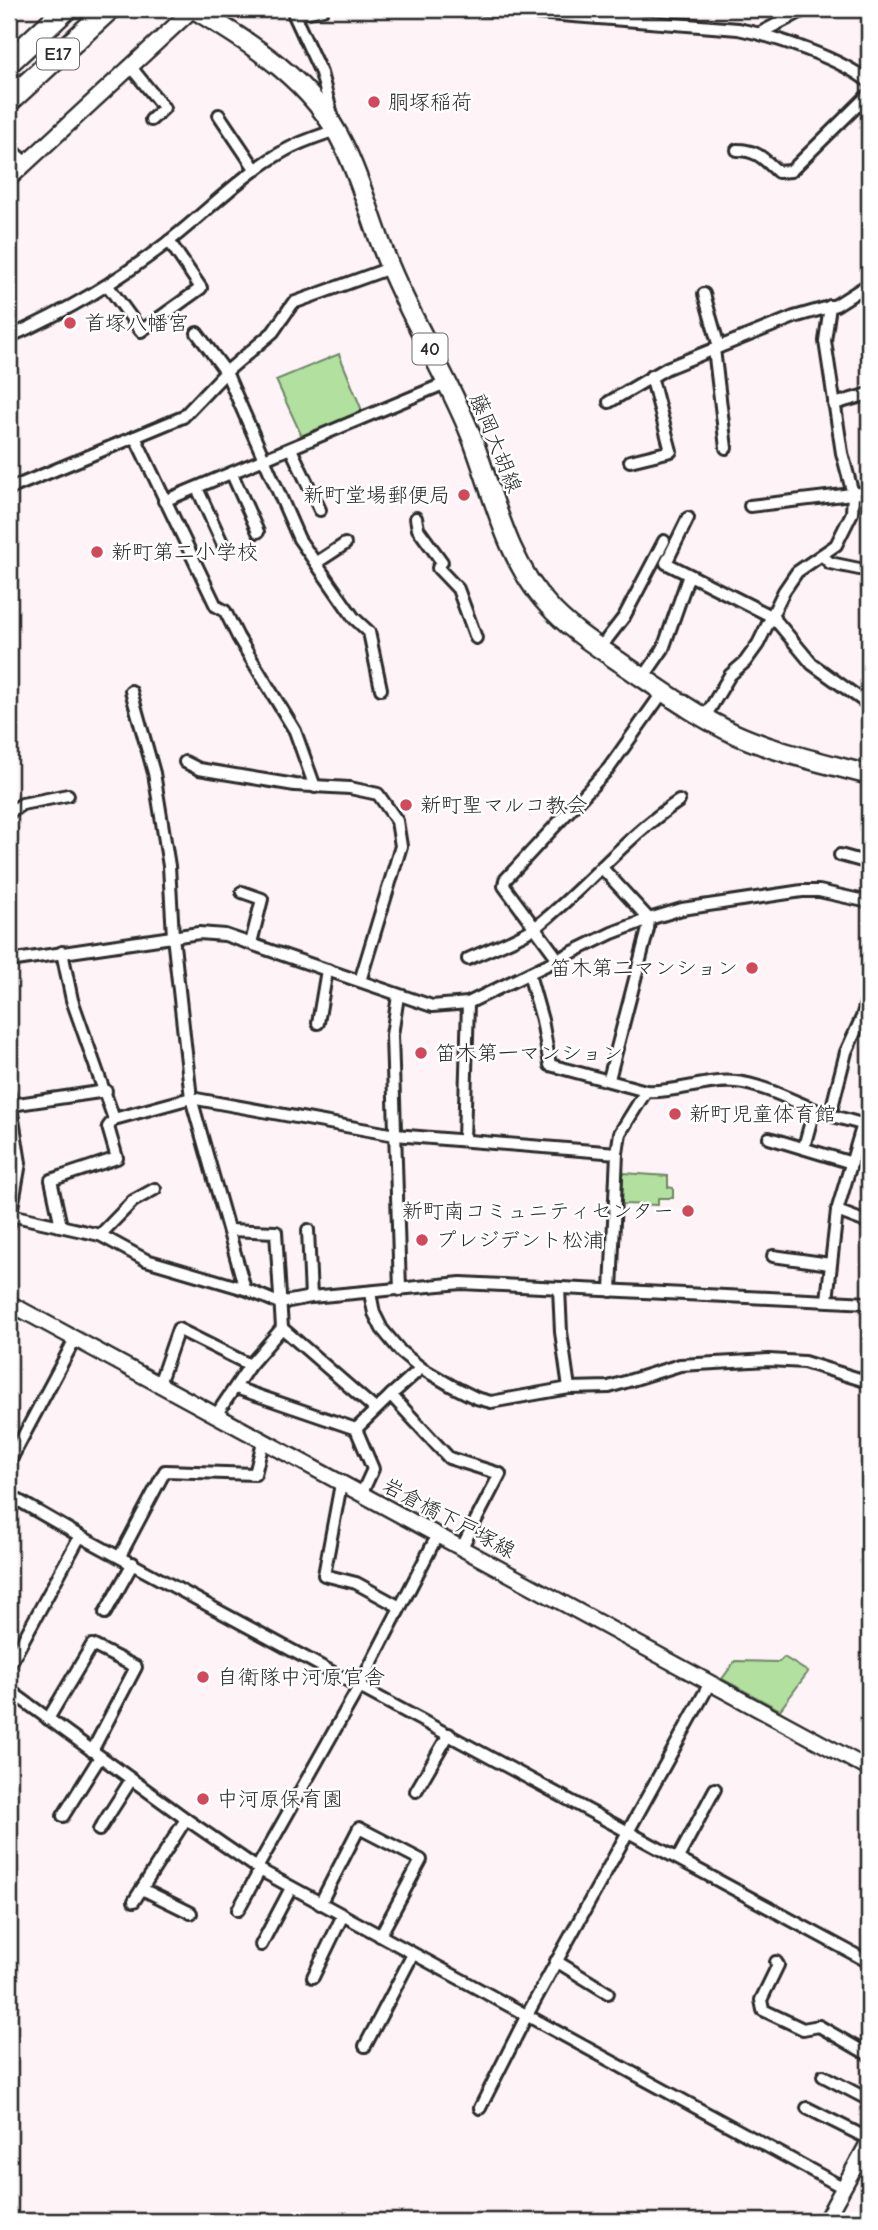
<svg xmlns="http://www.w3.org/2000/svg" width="878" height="2230" font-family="'Comic Neue','Klee One',sans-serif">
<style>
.green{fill:#b1e09f;stroke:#6e8665;stroke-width:2}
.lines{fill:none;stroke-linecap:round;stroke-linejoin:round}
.minor-casing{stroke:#2b2b2b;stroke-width:16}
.tertiary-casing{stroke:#2b2b2b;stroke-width:19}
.primary-casing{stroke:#2b2b2b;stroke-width:23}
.motorway-casing{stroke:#2b2b2b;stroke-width:26}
.minor{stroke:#fff;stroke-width:10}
.tertiary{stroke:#fff;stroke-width:14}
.primary{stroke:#fff;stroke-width:18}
.motorway{stroke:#fff;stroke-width:21}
.poi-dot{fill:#d1495b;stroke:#fff;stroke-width:2.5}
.labels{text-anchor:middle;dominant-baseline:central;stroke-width:5;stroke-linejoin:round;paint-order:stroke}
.shield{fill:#fff;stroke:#6b6b6b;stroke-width:2}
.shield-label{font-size:19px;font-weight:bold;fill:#2b2b2b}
.poi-label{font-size:21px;fill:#2b2b2b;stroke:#fff;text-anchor:start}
.street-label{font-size:21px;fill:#2b2b2b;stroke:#fff}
</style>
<rect width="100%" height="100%" fill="#fef3f7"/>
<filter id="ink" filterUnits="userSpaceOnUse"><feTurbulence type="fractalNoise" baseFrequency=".0143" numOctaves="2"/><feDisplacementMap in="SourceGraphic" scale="14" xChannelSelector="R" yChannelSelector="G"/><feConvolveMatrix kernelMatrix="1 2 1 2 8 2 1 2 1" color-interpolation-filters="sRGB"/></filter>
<g filter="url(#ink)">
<g class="green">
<polygon points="339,354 363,413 303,439 276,380"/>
<polygon points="623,1173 668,1176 668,1187 673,1188 673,1198 658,1198 658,1205 622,1204"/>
<polygon points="784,1657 808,1672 780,1710 722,1679 735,1661 779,1662"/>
</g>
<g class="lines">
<defs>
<g id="minor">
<path d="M 484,9 L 738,29 C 774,36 842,59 869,82"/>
<polyline points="760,33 806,9"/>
<polyline points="130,66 164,108 151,120"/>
<polyline points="219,115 256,170"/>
<polyline points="9,148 25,162"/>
<path d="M 737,150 C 757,150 764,159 778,172 L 791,171 L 869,94"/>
<polyline points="108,286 141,331 201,288 169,241"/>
<polyline points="704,294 719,347"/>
<polyline points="197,333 226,372 299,539 354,618 369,632 381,689"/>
<path d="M 9,337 C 69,310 116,282 168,242 C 207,212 243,173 286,150 C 302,141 319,136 336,130 L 321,73 L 294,15 L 323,9"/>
<polyline points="714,349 726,448"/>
<polyline points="609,402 667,368 794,317 836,305 869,284"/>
<polyline points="834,404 869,394"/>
<polyline points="135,437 216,606 225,611 238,637 295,731 315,787"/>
<polyline points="291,449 320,510"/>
<polyline points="630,461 671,451 651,376"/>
<polyline points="232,474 258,532"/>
<polyline points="197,488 225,549"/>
<polyline points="9,489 183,417 226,372 273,332 293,303 390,268"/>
<polyline points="164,501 446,383"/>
<polyline points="750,506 869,492"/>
<polyline points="416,518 418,529 442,562"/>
<polyline points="688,518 666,563 773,617 812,664 869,705"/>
<polyline points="822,555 830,563 869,571"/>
<polyline points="316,563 345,544"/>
<polyline points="438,568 458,589 476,638"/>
<polyline points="600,648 624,617 664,541"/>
<polyline points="643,678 663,649 689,575"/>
<polyline points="131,691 154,773 169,866 173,936 191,1098 245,1289"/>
<polyline points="705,717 730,675 745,662 758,644 784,591 797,572 836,545 852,513 853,494 842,453 825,341 830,306"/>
<polyline points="185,762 199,769 295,785 350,788 378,794 397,821 401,846 360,981"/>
<polyline points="9,813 22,804 68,795"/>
<polyline points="840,855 869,863"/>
<polyline points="602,868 649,919 648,929 609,1079"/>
<polyline points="242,892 262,899 251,943"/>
<polyline points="62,952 72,1000 114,1119"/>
<path d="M 468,959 C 489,949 519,939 537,926 C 587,887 626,836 679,801"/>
<polyline points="558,959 504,886 505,880 609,768 663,692"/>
<polyline points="9,961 199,933 225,935 432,1006 468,1003 612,933 649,919 682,909 802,891 819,891 869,902"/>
<path d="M 529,974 L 542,1020 L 550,1065 L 646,1091 C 677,1093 707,1079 736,1082 C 761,1084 795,1102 818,1111 C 834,1117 852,1121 869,1126"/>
<polyline points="398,996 392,1035 400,1290"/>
<polyline points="318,1023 327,970"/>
<polyline points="9,1094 20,1163 9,1225"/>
<polyline points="11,1105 106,1091"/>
<polyline points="830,1115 846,1052 862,1017 869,993"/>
<polyline points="769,1138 852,1163"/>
<polyline points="464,1140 468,1003"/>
<polyline points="804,1147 814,1110"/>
<polyline points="837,1211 869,1223"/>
<polyline points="11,1215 100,1235 146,1260 245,1289 279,1303 311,1297 461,1283 869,1303"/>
<polyline points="61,1226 51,1180 117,1158 108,1127 114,1119 191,1098 395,1135 617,1153"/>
<polyline points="230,1230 276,1232 282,1328"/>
<polyline points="308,1230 311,1297"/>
<polyline points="100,1235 133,1201 155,1189"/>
<polyline points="773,1256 830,1264"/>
<polyline points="559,1288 561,1332 569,1388"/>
<polyline points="611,1291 617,1153 620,1133 646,1091"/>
<polyline points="370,1293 374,1313 382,1329 401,1352 421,1368 452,1386 476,1398 491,1402 569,1388 609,1387 680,1365 769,1360 804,1362 869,1382"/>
<polyline points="827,1300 837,1211 863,1124"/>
<polyline points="421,1368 391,1395 449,1458 500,1474 461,1549"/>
<polyline points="159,1384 178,1329 250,1365"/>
<polyline points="236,1388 356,1429"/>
<polyline points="216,1415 250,1365 282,1328 375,1409"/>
<polyline points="9,1463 75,1339"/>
<polyline points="341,1484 324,1575 356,1583 400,1607"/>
<polyline points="9,1495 80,1536 869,1962"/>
<polyline points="361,1495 373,1469 356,1429 391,1395"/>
<polyline points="120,1556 165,1471 255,1474 263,1442"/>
<polyline points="105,1613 133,1563"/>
<polyline points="9,1666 80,1536"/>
<polyline points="9,1690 186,1819 260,1870 844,2188"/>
<polyline points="48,1719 92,1645 136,1667 92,1751"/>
<polyline points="416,1791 449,1734"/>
<polyline points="63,1816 100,1757"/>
<polyline points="99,1830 131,1780"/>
<polyline points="678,1858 715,1789"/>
<polyline points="257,1868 360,1685 437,1536"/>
<polyline points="142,1889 191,1913"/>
<polyline points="134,1901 186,1819"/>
<polyline points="320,1904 359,1828 421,1860 380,1936"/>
<polyline points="238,1910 260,1870"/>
<polyline points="261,1945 291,1888"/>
<polyline points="556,1961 608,1993"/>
<polyline points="776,1962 778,1965 761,2000 763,2010 803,2029 819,2026 869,2055"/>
<polyline points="313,1977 343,1915"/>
<polyline points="365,2046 413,1954"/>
<polyline points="823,2076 869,2100"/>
<polyline points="480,2108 527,2015 710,1683"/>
<polyline points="807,2108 869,2139"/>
</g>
<g id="tertiary">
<polyline points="9,179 193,9"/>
<polyline points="9,1303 869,1769"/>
<polyline points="825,2221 869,2141"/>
</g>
<path id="primary" d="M 194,9 C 252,44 314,82 344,146 C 363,184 373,228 390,267 C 414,325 449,379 472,438 C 493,493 507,561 548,605 C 569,629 598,647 624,665 C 660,689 696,716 735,734 C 777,753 825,763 869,775"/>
<g id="motorway">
<polyline points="9,62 66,9"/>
<polyline points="9,101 109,9"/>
</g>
</defs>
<use href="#minor" class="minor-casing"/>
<use href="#tertiary" class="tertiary-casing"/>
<use href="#primary" class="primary-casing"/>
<use href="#motorway" class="motorway-casing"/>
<use href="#minor" class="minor"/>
<use href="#tertiary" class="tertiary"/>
<use href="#primary" class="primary"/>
<use href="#motorway" class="motorway"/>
</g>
</g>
<g class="poi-dot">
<circle cx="374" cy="102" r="7"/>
<circle cx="70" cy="323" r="7"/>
<circle cx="464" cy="495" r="7"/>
<circle cx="97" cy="552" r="7"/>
<circle cx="406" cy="805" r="7"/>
<circle cx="752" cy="968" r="7"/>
<circle cx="421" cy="1053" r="7"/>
<circle cx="675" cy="1114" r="7"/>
<circle cx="688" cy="1211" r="7"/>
<circle cx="422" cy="1240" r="7"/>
<circle cx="203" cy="1677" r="7"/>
<circle cx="203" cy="1799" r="7"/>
</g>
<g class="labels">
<g class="shield">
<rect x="37" y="38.5" width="42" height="31" rx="5"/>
<rect x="412.5" y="333.5" width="35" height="31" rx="5"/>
</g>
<g class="shield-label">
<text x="58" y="54">E17</text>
<text x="430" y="349">40</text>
</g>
<g class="poi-label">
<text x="388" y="102">胴塚稲荷</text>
<text x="84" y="323">首塚八幡宮</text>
<text x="450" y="495" text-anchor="end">新町堂場郵便局</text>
<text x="111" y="552">新町第二小学校</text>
<text x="420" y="805">新町聖マルコ教会</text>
<text x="738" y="968" text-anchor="end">笛木第二マンション</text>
<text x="435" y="1053">笛木第一マンション</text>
<text x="689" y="1114">新町児童体育館</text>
<text x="674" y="1211" text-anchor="end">新町南コミュニティセンター</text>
<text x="436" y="1240">プレジデント松浦</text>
<text x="217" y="1677">自衛隊中河原官舎</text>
<text x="217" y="1799">中河原保育園</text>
</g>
<g class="street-label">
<text transform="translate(496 443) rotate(68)">藤岡大胡線</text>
<text transform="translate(449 1518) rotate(28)">岩倉橋下戸塚線</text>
</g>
</g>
<rect width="878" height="2230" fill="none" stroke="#fff" stroke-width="35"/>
<rect x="18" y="18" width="843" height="2195" fill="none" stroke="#2b2b2b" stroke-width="2.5" filter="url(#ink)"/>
</svg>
